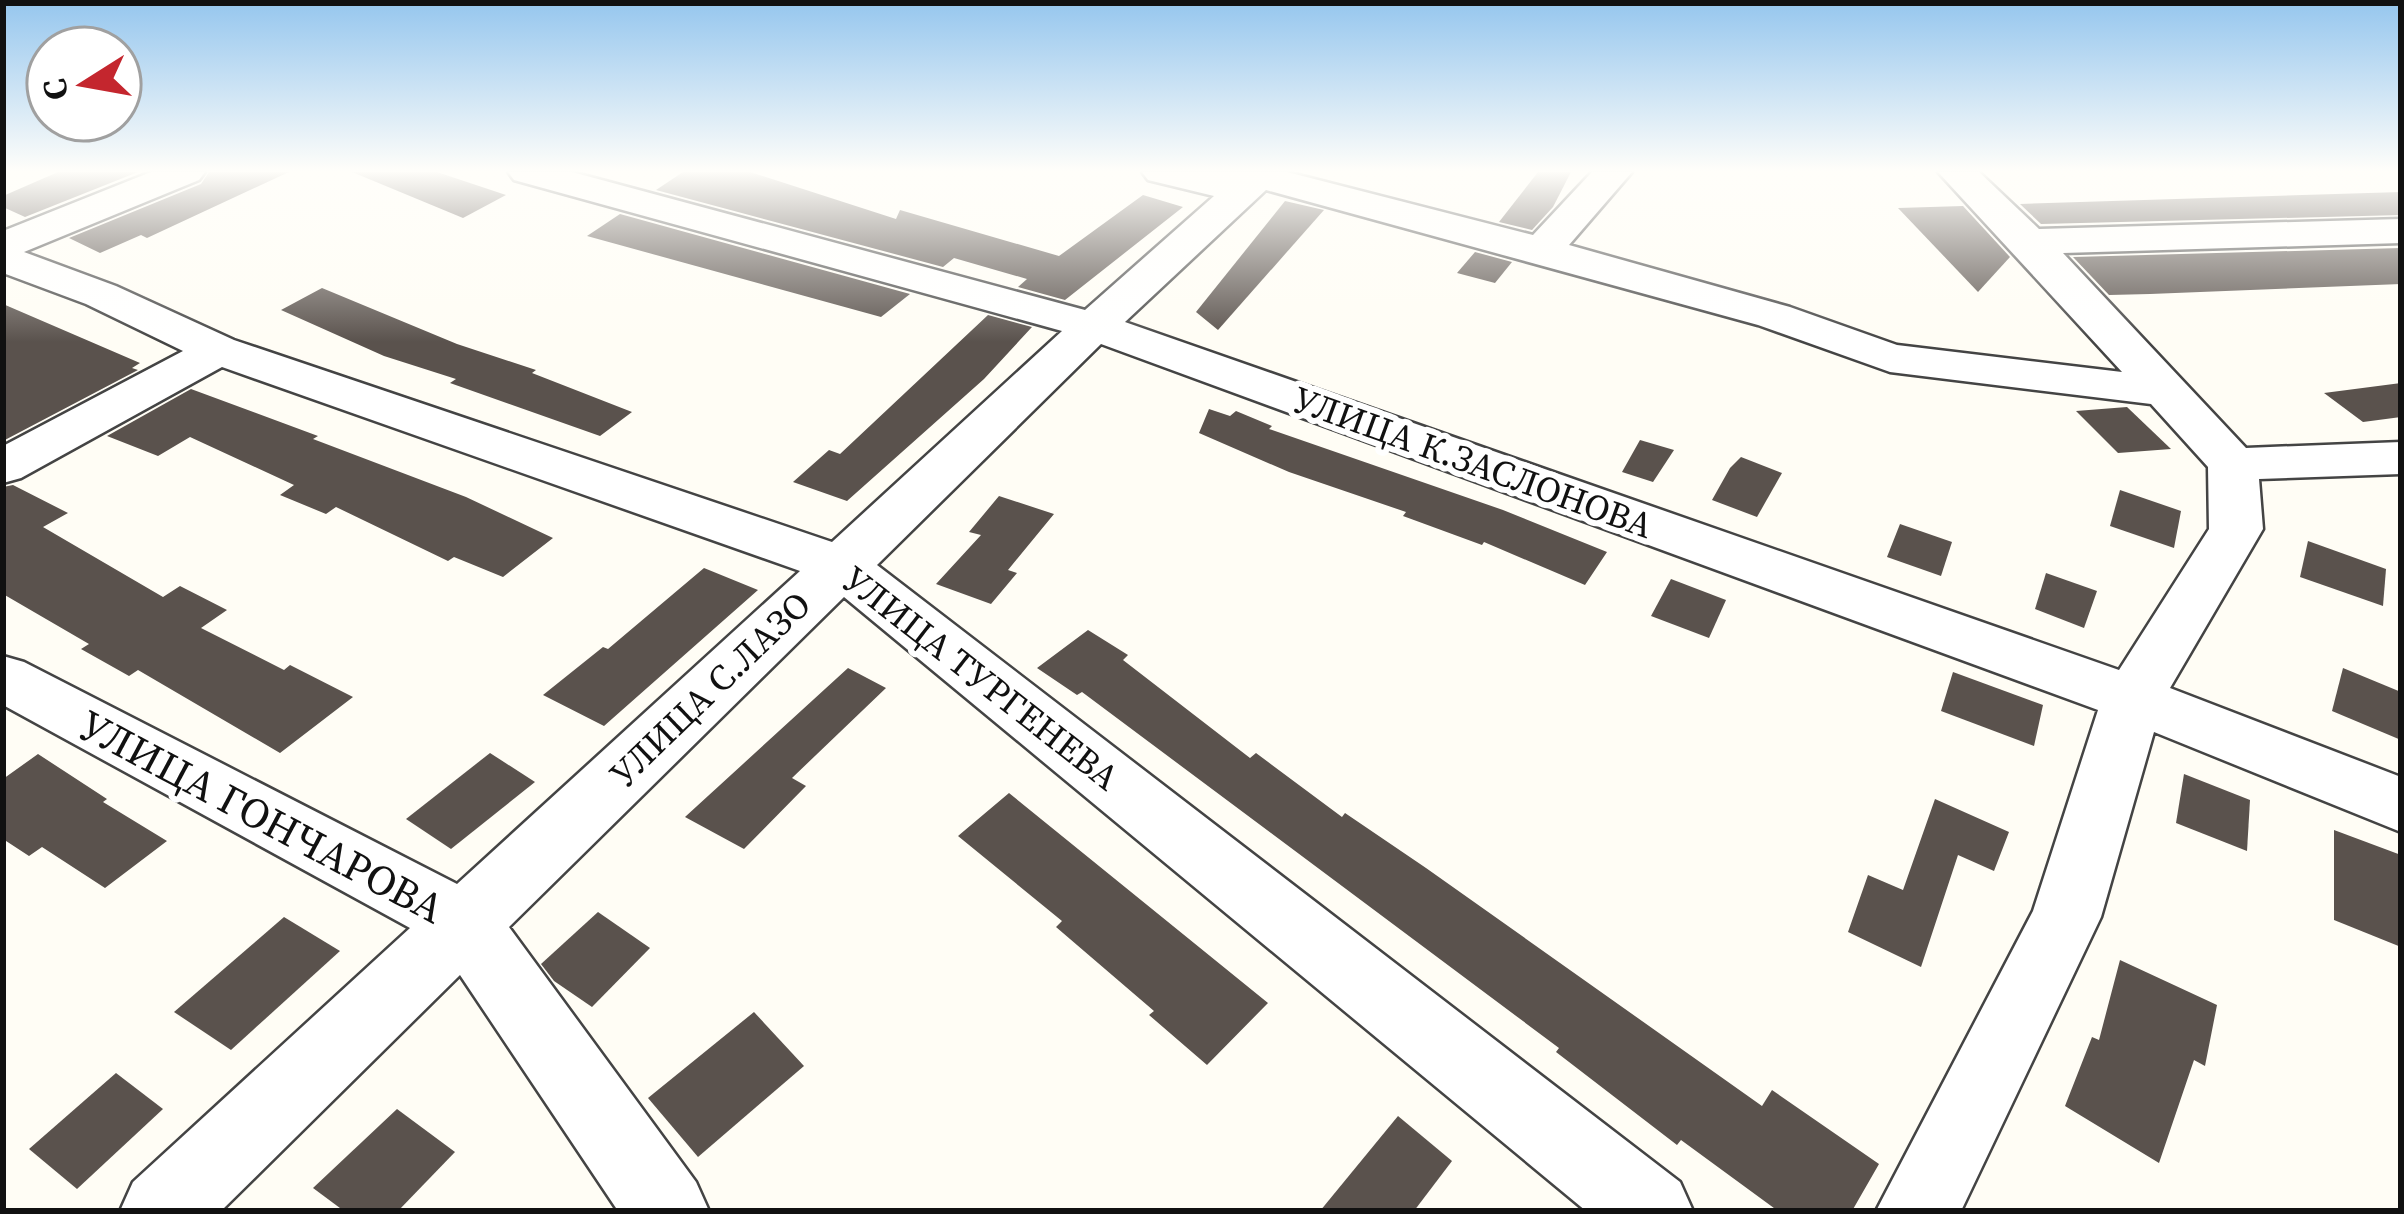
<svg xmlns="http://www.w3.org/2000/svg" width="2404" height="1214" font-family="'Source Serif 4',serif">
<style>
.building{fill:#5a524d}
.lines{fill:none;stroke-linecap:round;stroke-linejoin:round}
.minor-casing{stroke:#444;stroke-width:5}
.minor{fill:#fff;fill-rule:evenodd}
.labels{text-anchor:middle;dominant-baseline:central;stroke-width:12;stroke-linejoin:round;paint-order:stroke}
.street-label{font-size:36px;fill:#111;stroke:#fff}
.near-street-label{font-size:42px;fill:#111;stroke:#fff}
</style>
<rect width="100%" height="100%" fill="#fffdf5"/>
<g class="building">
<polygon points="58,172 138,172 25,217 3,207 3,196"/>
<polygon points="209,172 289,172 147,238 141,235 100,253 69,238 201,184"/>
<polygon points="352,172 437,172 506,195 463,218"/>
<polygon points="683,172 750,172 896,219 900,210 1059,256 1143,195 1183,207 1065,300 1018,287 1027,279 954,258 943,267 656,190"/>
<polygon points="1538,172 1571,172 1553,207 1532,230 1499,222"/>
<polygon points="2401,192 2401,215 2041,224 2020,204"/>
<polygon points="1285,201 1324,210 1218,330 1196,312"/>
<polygon points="1963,206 2010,257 1978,292 1898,208"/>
<polygon points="620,214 910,294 881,317 587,236"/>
<polygon points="2401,248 2401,284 2150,294 2109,295 2073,257"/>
<polygon points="1475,252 1512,262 1495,283 1457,273"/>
<polygon points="322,288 457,344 536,370 532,373 632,412 600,436 450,383 456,379 384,356 281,310"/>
<polygon points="3,304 140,363 132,368 138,370 3,441"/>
<polygon points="988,315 1032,327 984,379 847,501 793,482 829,450 840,454"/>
<polygon points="2401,383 2401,417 2363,422 2324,393"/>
<polygon points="191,389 318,436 313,439 466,497 553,538 503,577 454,557 448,561 336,507 326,514 280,495 294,485 190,437 158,456 107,436"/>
<polygon points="2127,407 2171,449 2118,453 2076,411"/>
<polygon points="1209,409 1230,416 1236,411 1272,426 1269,429 1503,510 1607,552 1585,585 1484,542 1482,545 1403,516 1406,512 1289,472 1199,433"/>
<polygon points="1640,440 1674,450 1653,482 1622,472"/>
<polygon points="1741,457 1782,473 1757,517 1712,500 1730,468"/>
<polygon points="13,485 68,513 43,527 163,597 180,586 227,610 201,628 284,670 290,665 353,697 280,753 138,670 129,676 81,649 89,644 3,594 3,487"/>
<polygon points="2120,490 2181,511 2174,548 2110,526"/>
<polygon points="999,496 1054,514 1008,570 1017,573 991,604 936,584 981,535 969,532"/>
<polygon points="1900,524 1952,542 1941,576 1887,557"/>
<polygon points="2308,541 2386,569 2383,606 2300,577"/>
<polygon points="704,568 758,590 604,726 543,695 603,647 608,649"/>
<polygon points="2046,573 2097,591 2084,628 2035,609"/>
<polygon points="1671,579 1726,600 1709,638 1651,616"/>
<polygon points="1088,630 1128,655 1123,660 1250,758 1256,753 1342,817 1345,813 1426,868 1762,1106 1772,1090 1879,1164 1852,1211 1778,1211 1681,1140 1677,1145 1556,1052 1559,1048 1082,692 1077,695 1037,668"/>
<polygon points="848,668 886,688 792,778 806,786 744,849 685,817"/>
<polygon points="2343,668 2401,692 2401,740 2332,711"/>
<polygon points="1953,672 2043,705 2034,746 1941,711"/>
<polygon points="490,753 535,782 451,849 406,819"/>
<polygon points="38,754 107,799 103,802 167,841 105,888 42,847 29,856 3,839 3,779"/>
<polygon points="2184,774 2250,800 2247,851 2176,823"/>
<polygon points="1009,793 1268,1003 1207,1065 1149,1015 1154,1011 1056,927 1062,921 958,836"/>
<polygon points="1935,799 2009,832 1994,871 1958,855 1921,967 1848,932 1868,875 1903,890"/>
<polygon points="2334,830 2401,855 2401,947 2334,920"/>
<polygon points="598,912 650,948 592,1007 554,981 541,964"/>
<polygon points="284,917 340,951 231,1050 174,1012"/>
<polygon points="2120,960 2217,1005 2205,1066 2194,1060 2159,1163 2065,1106 2092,1037 2099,1040"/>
<polygon points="754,1012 804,1066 698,1157 648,1098"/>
<polygon points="116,1073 163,1109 77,1189 29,1149"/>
<polygon points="397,1109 455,1152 398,1211 344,1211 313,1188"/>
<polygon points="1398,1116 1452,1161 1414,1211 1320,1211"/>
</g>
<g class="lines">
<defs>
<path id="minor" d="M 151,172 L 205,172 L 199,180 L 24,252 L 116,286 L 234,340 L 832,542 L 1062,331 L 514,180 L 508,172 L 572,172 L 1085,310 L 1214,196 L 1148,180 L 1142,172 L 1287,172 L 1533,235 L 1592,172 L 1632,172 L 1569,245 L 1790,307 L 1897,345 L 2122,372 L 1938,172 L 1979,172 L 2039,229 L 2401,219 L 2401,243 L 2063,253 L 2246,448 L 2401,442 L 2401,474 L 2259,479 L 2263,529 L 2170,688 L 2401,777 L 2401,832 L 2154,732 L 2101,917 L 1961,1211 L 1876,1211 L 2033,911 L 2098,710 L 1101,344 L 877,565 L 1680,1182 L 1693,1211 L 1586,1211 L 844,597 L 509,927 L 696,1182 L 709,1211 L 618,1211 L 460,975 L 221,1211 L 120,1211 L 133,1182 L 410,928 L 3,705 L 3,656 L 24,662 L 457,884 L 800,571 L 222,367 L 21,478 L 3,483 L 3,446 L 183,351 L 86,304 L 3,273 L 3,231 ZM 1266,190 L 1758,325 L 1890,372 L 2151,404 L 2208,467 L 2209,529 L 2119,670 L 1125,322 Z"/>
</defs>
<use href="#minor" class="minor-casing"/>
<use href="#minor" class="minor"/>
</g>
<linearGradient id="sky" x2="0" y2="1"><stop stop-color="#95c6ee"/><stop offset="0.5" stop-color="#fffefa"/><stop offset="1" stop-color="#fffefa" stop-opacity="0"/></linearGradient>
<rect width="2404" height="342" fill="url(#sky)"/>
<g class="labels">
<g class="street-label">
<text transform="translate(1473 462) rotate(20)">УЛИЦА К.ЗАСЛОНОВА</text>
<text transform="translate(981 678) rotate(38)">УЛИЦА ТУРГЕНЕВА</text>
<text transform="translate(710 689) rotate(-44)">УЛИЦА С.ЛАЗО</text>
</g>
<g class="near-street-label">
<text transform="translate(262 816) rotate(28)">УЛИЦА ГОНЧАРОВА</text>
</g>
</g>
<rect width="2404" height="1214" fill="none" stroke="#111111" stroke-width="12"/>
<g transform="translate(84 84) rotate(259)"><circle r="57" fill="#ffffff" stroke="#a0a0a0" stroke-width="3"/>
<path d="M0-9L21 45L0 30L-21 45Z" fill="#c4262e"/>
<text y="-18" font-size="33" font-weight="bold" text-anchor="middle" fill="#111111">С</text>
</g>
</svg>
